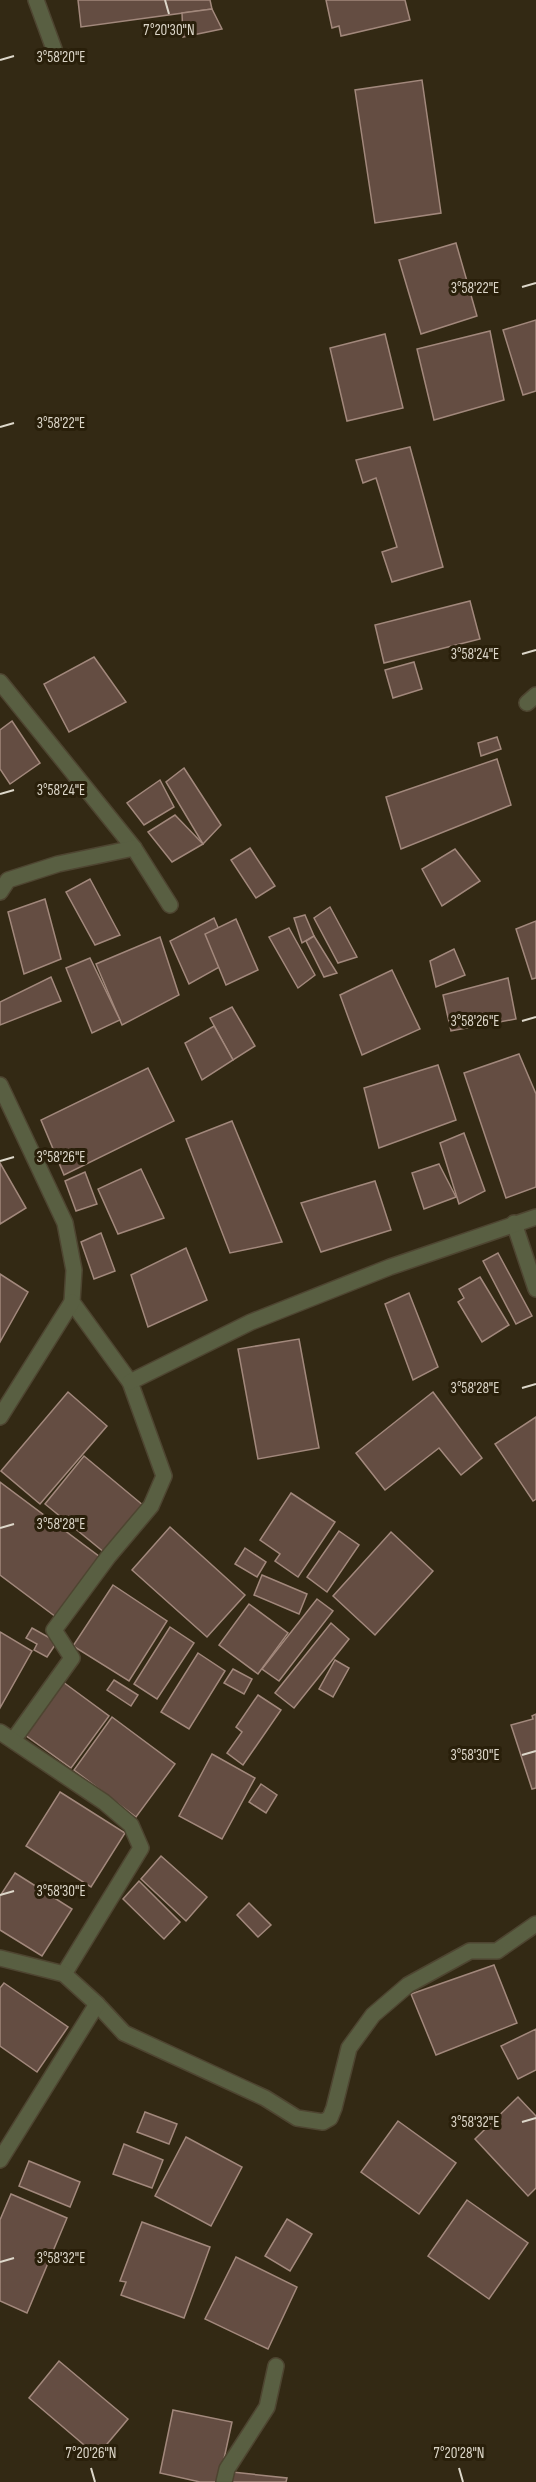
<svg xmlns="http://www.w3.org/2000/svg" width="536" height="2482" font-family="'Sofia Sans Condensed',sans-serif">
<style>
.building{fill:#644d42;stroke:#a2887c;stroke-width:1.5}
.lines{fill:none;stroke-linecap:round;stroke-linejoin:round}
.street-casing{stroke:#4e4531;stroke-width:18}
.street{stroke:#595f42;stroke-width:15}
.ticks{fill:none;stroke:#ddd7ca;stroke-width:2}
.ticks-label{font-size:15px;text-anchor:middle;fill:#ddd7ca;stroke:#291f0a;stroke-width:6;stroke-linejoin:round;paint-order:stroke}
</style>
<rect width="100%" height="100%" fill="#332914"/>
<g class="building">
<polygon points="78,0 210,0 212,9 81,27"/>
<polygon points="326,0 405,0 410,20 341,36 339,26 332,28"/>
<polygon points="212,9 222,29 183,37 182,13"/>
<polygon points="422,80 441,213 375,223 355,90"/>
<polygon points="456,243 477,316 421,334 399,260"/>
<polygon points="536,320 536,391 523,395 503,330"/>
<polygon points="490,331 504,400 434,420 417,349"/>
<polygon points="385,334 403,408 347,421 330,348"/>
<polygon points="410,447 443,567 392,582 382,552 397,547 376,478 363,483 356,460"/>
<polygon points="470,601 480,639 384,663 375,625"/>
<polygon points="94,657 126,702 69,732 44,684"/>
<polygon points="414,662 422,689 393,698 385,670"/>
<polygon points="12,721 40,763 10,784 0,769 0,730"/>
<polygon points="497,737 501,749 481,756 478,743"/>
<polygon points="497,759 511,805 401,849 386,797"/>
<polygon points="184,768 221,825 203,844 166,782"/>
<polygon points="160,780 174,807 144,825 127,803"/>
<polygon points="175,815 203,844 172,862 148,832"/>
<polygon points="250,848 275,886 256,898 231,860"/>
<polygon points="455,849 480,881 442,906 422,869"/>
<polygon points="90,879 120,935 95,945 66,892"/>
<polygon points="45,899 61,959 24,974 8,912"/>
<polygon points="330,907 357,957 338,963 314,918"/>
<polygon points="305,915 314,936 302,943 294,918"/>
<polygon points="214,918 232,960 189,984 170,941"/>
<polygon points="236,919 258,970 226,985 205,934"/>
<polygon points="536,921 536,978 532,979 516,929"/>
<polygon points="289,928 315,975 298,988 269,937"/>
<polygon points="314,936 337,973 324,977 306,941"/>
<polygon points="160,937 179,995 122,1025 96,964"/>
<polygon points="454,949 465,975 436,987 430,961"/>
<polygon points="90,958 120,1020 92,1033 66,968"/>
<polygon points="392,970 420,1029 362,1055 340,995"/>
<polygon points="51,977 61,1001 0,1025 0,1002"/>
<polygon points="508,978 516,1019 451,1031 443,995"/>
<polygon points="232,1007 255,1046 233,1060 210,1018"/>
<polygon points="214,1026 233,1060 202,1080 185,1043"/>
<polygon points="519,1054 536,1094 536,1187 506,1198 464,1073"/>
<polygon points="438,1065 456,1120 379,1148 364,1088"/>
<polygon points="148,1068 174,1121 64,1175 41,1120"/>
<polygon points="232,1121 282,1242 230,1253 186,1139"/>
<polygon points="464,1133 485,1191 459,1204 440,1143"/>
<polygon points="0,1163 26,1208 0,1224"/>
<polygon points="439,1164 456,1197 424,1209 412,1173"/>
<polygon points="141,1169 164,1218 118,1234 98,1189"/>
<polygon points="85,1172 97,1204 76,1211 65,1181"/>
<polygon points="375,1181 391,1230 321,1252 301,1203"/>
<polygon points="101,1233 115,1271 94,1279 81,1242"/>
<polygon points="186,1248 207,1300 148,1327 131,1275"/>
<polygon points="498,1253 532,1316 516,1324 483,1261"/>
<polygon points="0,1274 28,1292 0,1342"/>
<polygon points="480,1277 509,1325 482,1342 458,1302 464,1298 459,1289"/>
<polygon points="409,1293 438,1367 413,1380 385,1304"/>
<polygon points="299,1339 319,1448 258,1459 238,1349"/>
<polygon points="68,1392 107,1426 40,1504 1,1471"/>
<polygon points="433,1392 482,1458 461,1475 439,1448 385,1490 356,1453"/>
<polygon points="536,1417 536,1499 533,1501 495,1444"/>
<polygon points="84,1456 144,1506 105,1553 45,1504"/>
<polygon points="0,1482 100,1557 56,1617 0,1575"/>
<polygon points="291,1493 335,1522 298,1577 275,1561 280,1554 260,1540"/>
<polygon points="170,1527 245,1595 207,1637 132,1570"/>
<polygon points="339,1531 359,1545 327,1592 307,1577"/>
<polygon points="391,1532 433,1571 375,1635 333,1596"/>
<polygon points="245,1548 266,1562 257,1577 235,1564"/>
<polygon points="262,1575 307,1594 299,1614 254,1595"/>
<polygon points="113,1585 167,1621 129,1681 73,1646"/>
<polygon points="317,1599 333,1611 279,1681 262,1669"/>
<polygon points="249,1604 288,1633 258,1674 219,1645"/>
<polygon points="331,1623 349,1639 294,1708 275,1693"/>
<polygon points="170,1627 194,1643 157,1699 134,1684"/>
<polygon points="32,1628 57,1642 47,1657 34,1650 37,1644 26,1638"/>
<polygon points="0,1632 32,1651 0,1708"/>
<polygon points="198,1653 225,1671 189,1729 161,1712"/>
<polygon points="335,1660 349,1668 333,1697 319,1689"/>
<polygon points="233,1669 252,1679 244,1694 224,1683"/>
<polygon points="114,1680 138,1695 131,1706 107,1690"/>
<polygon points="63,1682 109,1716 71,1768 25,1735"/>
<polygon points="258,1695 281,1710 243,1765 227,1753 242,1732 236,1727"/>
<polygon points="536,1714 536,1788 532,1789 511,1725 533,1719 532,1716"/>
<polygon points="112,1717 175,1764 136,1817 74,1770"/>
<polygon points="212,1754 255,1778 222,1839 179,1816"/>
<polygon points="261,1784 277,1795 266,1813 249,1802"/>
<polygon points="60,1792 125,1833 91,1887 26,1846"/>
<polygon points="161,1856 207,1897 186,1921 141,1879"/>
<polygon points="15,1873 72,1909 42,1956 0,1930 0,1896"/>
<polygon points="139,1881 180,1922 164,1939 123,1899"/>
<polygon points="249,1903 271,1925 258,1937 237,1915"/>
<polygon points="494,1965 517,2023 436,2055 411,1994"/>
<polygon points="4,1983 68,2027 37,2072 0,2046 0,1988"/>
<polygon points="536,2029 536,2070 518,2079 501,2046"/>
<polygon points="518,2097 536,2116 536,2188 528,2196 475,2139"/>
<polygon points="145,2112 177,2124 169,2144 137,2132"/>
<polygon points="398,2121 456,2163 419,2214 361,2172"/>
<polygon points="186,2137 242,2167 211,2226 155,2196"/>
<polygon points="124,2144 163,2160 152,2188 113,2174"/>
<polygon points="29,2161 80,2182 70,2207 19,2186"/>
<polygon points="11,2194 67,2218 27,2313 0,2301 0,2220"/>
<polygon points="467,2200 528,2243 489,2299 428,2256"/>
<polygon points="287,2219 312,2234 290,2271 265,2256"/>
<polygon points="142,2222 210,2247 184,2318 121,2295 126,2282 120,2281"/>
<polygon points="236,2257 297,2287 268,2349 205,2319"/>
<polygon points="59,2361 128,2419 97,2456 29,2398"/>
<polygon points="173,2410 232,2422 219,2482 200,2482 160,2473"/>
<polygon points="232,2472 287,2478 286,2482 231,2482"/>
</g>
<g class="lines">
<defs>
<g id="street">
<polyline points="36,0 54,49"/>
<polyline points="0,682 134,848 170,905"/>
<polyline points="527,703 536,695"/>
<polyline points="0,892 8,880 58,864 134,848"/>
<polyline points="0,1085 65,1223 74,1270 72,1302 130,1382 164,1476 151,1506 108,1557 54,1630 72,1658 14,1739"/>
<polyline points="514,1223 536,1289"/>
<polyline points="130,1382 251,1322 390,1267 536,1217"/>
<polyline points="0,1417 72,1302"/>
<polyline points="0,1732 104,1802 131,1825 141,1848 64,1974"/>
<polyline points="0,1958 64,1974 97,2004 124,2033 265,2098 297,2118 323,2122 330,2118 334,2108 349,2048 373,2015 408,1985 470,1951 497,1951 536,1924"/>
<polyline points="0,2160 97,2004"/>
<polyline points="224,2482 227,2469 267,2407 276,2366"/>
</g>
</defs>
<use href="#street" class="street-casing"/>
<use href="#street" class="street"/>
</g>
<path class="ticks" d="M 165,0 L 169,14M 0,60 L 14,56M 522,287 L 536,283M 0,427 L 14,423M 522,654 L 536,650M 0,794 L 14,790M 522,1021 L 536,1017M 0,1161 L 14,1157M 522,1388 L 536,1384M 0,1528 L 14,1524M 522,1755 L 536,1751M 0,1895 L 14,1891M 522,2122 L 536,2118M 0,2262 L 14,2258M 91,2468 L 95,2482M 459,2468 L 463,2482"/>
<g class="ticks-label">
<text x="169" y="35">7°20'30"N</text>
<text x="61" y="62">3°58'20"E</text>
<text x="475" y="293">3°58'22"E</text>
<text x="61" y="428">3°58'22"E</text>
<text x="475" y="659">3°58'24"E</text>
<text x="61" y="795">3°58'24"E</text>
<text x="475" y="1026">3°58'26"E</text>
<text x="61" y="1162">3°58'26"E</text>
<text x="475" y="1393">3°58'28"E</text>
<text x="61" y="1529">3°58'28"E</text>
<text x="475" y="1760">3°58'30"E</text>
<text x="61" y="1896">3°58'30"E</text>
<text x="475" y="2127">3°58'32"E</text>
<text x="61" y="2263">3°58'32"E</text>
<text x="91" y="2458">7°20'26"N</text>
<text x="459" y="2458">7°20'28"N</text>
</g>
</svg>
